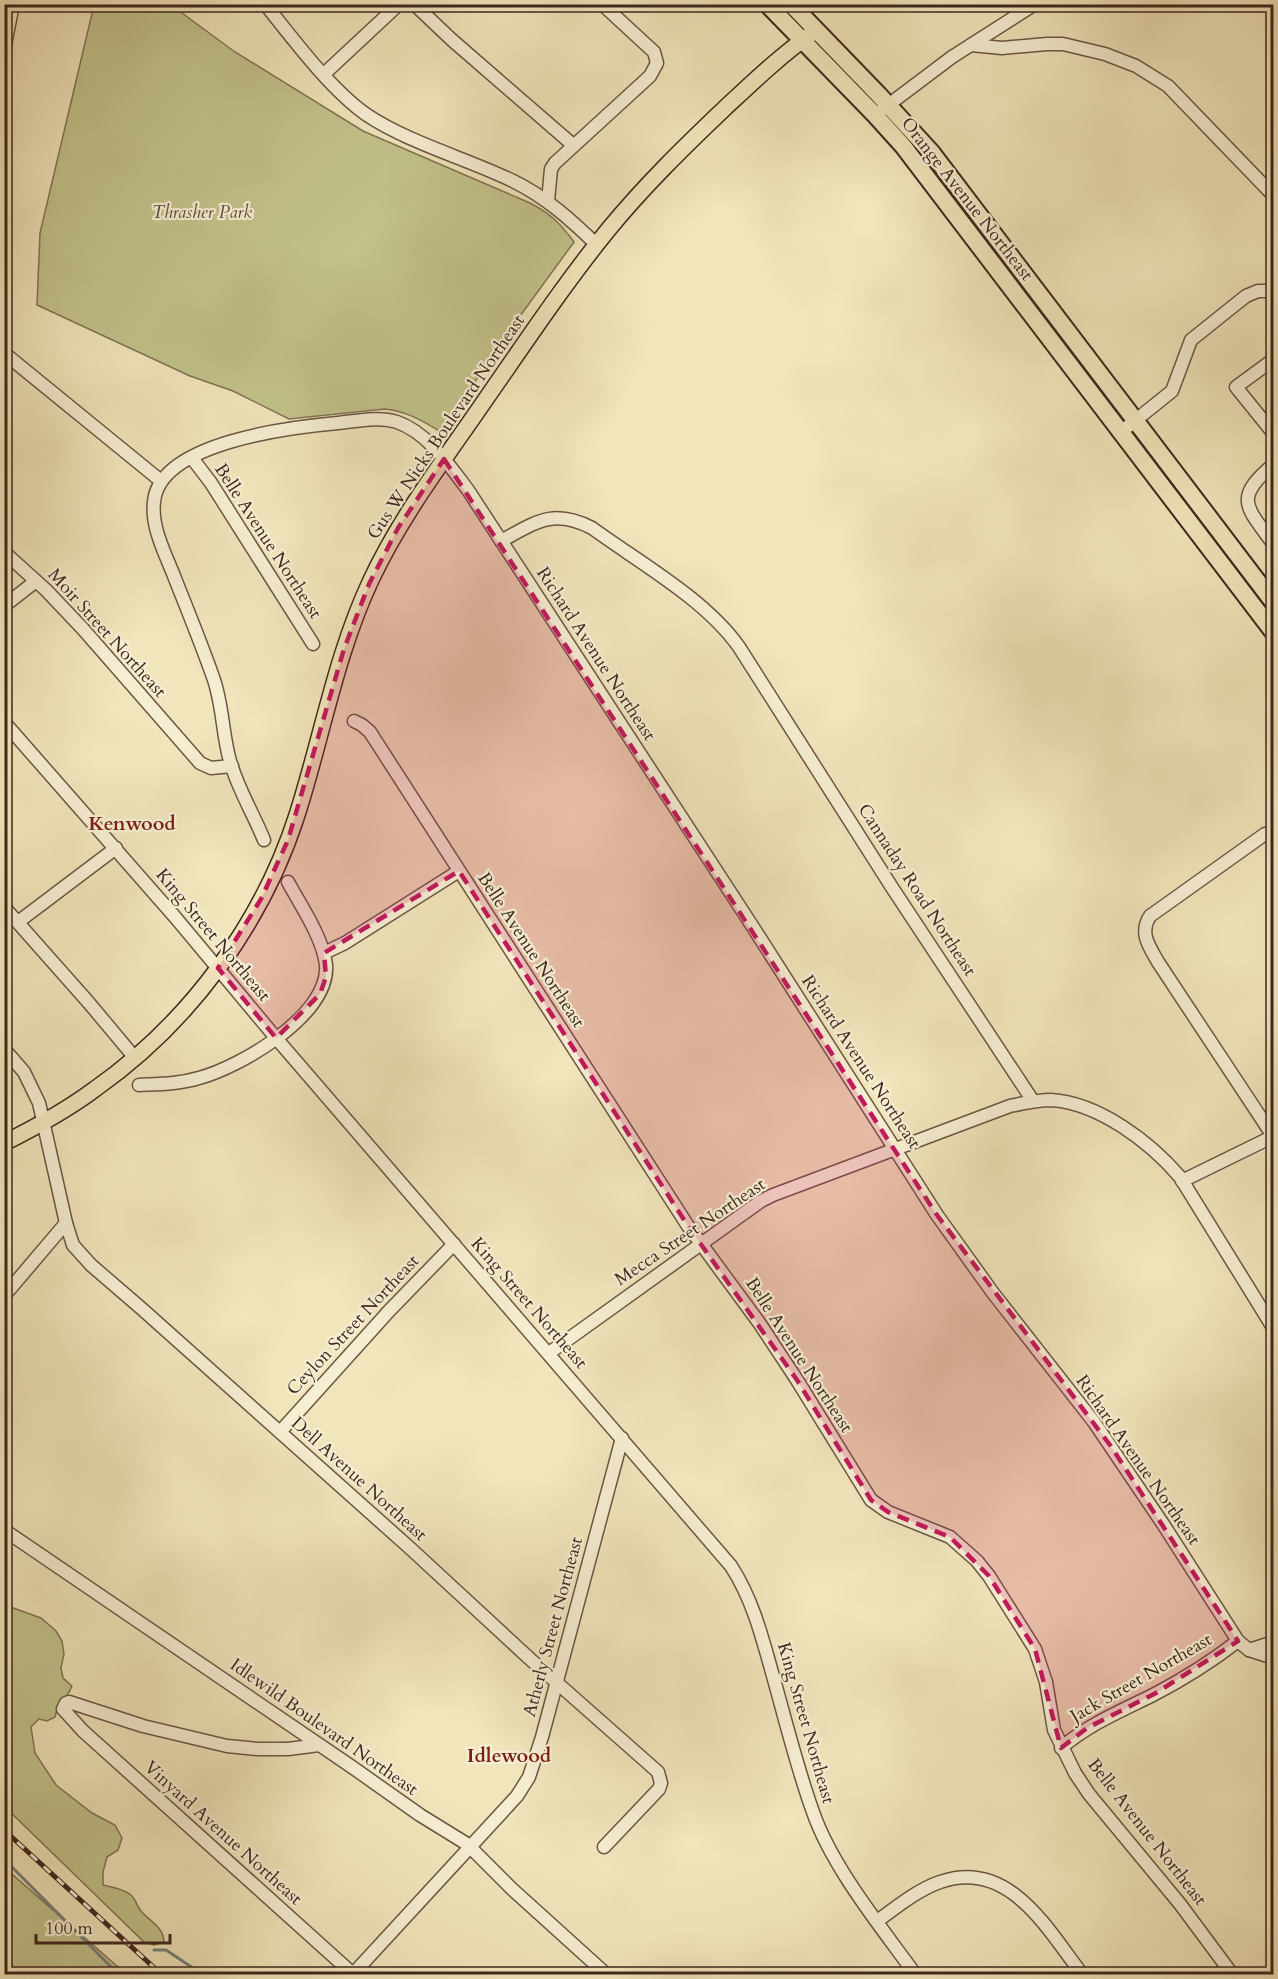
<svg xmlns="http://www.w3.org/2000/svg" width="1278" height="1979" font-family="Cardo,serif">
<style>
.green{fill:#c2c28b;stroke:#807454;stroke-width:1.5}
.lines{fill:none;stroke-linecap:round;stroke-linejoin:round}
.stream{stroke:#768279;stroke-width:3}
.minor-casing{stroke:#6b5644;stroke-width:15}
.major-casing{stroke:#3e271d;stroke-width:18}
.highway-casing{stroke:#3e271d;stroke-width:20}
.minor{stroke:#f6eed3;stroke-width:12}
.major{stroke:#f1e5bb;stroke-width:15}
.highway{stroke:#f1e5bb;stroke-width:16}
.rail-casing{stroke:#3e271d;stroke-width:5}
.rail{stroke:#f6eed3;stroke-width:3;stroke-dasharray:9;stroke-linecap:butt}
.marked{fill:#c2185b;fill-opacity:0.2;stroke:#c2185b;stroke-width:4.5;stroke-dasharray:12 8;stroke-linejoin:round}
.labels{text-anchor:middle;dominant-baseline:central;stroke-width:4.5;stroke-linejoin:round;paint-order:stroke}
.street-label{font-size:18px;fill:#3e271d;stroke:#f6eed3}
.park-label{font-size:18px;font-style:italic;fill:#5f4e38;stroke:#f6eed3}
.neighbourhood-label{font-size:20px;font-weight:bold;fill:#7a1f14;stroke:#f6eed3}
</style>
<rect width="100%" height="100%" fill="#f1e5bb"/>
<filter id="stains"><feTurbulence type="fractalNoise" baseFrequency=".00333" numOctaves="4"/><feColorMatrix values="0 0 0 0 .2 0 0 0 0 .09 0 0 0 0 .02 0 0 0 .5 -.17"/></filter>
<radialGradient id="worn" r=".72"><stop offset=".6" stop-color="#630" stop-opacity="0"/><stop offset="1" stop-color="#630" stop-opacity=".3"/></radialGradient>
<g class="green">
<path d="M 94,5 L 171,5 L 235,52 L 363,131 L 530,203 C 551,214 560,223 574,242 L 512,327 L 441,432 C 423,421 406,411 385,409 L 289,419 L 233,391 L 190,376 L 37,305 L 40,233 Z"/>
<path d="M 5,1605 L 41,1618 L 56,1631 L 62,1641 L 64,1654 L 61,1668 L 63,1678 L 72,1686 C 67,1700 59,1698 55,1717 L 47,1721 L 39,1719 L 31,1727 L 35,1753 L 56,1785 L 92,1813 L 115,1825 L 122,1838 L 118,1850 L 107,1857 L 103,1872 L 103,1885 C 112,1887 124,1889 131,1895 C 136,1899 137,1907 141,1911 C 149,1921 164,1927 164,1942 L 154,1945 L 144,1942 L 5,1807 Z"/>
<polygon points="4,1868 5,1868 126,1974 5,1974"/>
</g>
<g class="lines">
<g class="stream">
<polyline points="4,1859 118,1974"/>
<polyline points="154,1950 166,1950 202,1974"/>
<polyline points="128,1974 134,1969"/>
</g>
<defs>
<g id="minor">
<path d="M 265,4 C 294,40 330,89 367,115 C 409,143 468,159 513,181 C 546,197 571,220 597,245"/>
<polyline points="414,4 452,40 573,145"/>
<polyline points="971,45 1002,48 1047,44 1063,44 1105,54 1136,66 1168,86 1274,196"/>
<polyline points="4,50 13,4"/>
<polyline points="324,74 399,4"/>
<polyline points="883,109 952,57 1035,4"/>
<polyline points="548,201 551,169 555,163 650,76 657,63 654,52 602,4"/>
<polyline points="4,353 161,481"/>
<polyline points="1274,359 1236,387 1274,434"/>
<polyline points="1121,432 1172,391 1191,340 1246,296 1258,291 1274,291"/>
<polyline points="192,458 211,483 313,644"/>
<path d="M 1274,464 C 1232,499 1247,507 1274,545"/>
<path d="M 501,541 C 536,522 553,508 592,528 C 640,563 705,599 739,647 L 893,889 L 1033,1101"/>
<polyline points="4,552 46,590 83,629 200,763 211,768 232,766"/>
<polyline points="4,606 36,581"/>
<polyline points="354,721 362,725 370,732 688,1226 760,1324 797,1380 871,1500 888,1512 950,1537 977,1561 989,1576 1035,1649 1046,1682 1054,1730 1075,1773 1089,1794 1180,1904 1232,1974"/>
<path d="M 4,722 L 175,917 L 276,1038 L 731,1566 C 753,1600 762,1637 773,1676 C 786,1722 797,1768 813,1812 C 832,1867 881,1927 915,1974"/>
<path d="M 1265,834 L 1150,916 C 1139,933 1149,946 1158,962 L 1273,1136"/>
<path d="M 264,840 C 253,813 238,789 230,761 C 222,733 223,704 213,677 C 201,643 187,609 174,576 C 165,553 151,527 154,502 C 159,442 293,427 338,423 C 357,421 379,416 397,422 C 428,433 449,465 468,490 L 751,924 L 937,1215 L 993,1293 L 1094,1422 L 1163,1524 L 1238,1641 L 1249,1650 L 1274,1658"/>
<polyline points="4,907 89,1003 135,1058"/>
<polyline points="18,922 116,848"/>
<polyline points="324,953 345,943 459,871"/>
<polyline points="4,1049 24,1072 39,1103 66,1223 4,1296"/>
<path d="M 139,1085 C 159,1084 179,1084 199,1078 C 240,1067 330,1015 326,965 C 323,938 301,906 288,882"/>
<polyline points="1182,1181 1274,1136"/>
<polyline points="66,1223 73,1245 91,1265 142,1309 411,1549 530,1659 658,1772 661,1783 659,1789 604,1847"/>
<path d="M 549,1353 L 761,1201 L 773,1195 L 1010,1106 C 1024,1103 1037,1100 1051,1100 C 1099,1103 1150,1142 1180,1177 L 1274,1329"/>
<polyline points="280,1432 389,1311 454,1244"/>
<polyline points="4,1530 352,1767 420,1815 467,1844 512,1889 606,1974"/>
<polyline points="1249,1650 1274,1642"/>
<polyline points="319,1745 288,1749 257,1749 227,1746 143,1726 69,1702 66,1703 63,1709 83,1731 353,1974"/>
<path d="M 1061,1748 C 1089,1724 1121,1711 1153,1695 C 1182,1680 1212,1661 1238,1641"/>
<path d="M 877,1921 C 897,1907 917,1890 940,1882 C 1009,1858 1047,1929 1082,1974"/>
<polyline points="353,1974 517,1796 529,1777 542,1737 622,1438"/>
</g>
<path id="major" d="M 4,1143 C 36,1127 67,1110 95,1089 C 189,1023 262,924 297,815 C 322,737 336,654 371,580 C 402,514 447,456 488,396 C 527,340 565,283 608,230 C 644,186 684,147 725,108 C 753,82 780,56 811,34"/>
<g id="highway">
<polyline points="767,4 875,115 903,146 1274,633"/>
<polyline points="791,4 878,94 932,153 1274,603"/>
</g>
</defs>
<use href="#minor" class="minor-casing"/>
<use href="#major" class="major-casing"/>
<use href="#highway" class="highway-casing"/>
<use href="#minor" class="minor"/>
<use href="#major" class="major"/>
<use href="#highway" class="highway"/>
<defs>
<polyline id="rail" points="4,1830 161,1974"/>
</defs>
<use href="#rail" class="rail-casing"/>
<use href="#rail" class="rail"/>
</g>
<path class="marked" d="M 444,459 L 937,1215 L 1110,1445 L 1238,1641 L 1156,1693 L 1087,1728 L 1061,1748 L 1035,1649 L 989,1576 L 950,1537 L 888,1512 L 871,1500 L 797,1380 L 688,1226 L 459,871 L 324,953 L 326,977 L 320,994 L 276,1038 L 218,968 L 261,899 L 288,840 L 344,649 L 369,584 L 398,528 Z"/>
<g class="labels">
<g class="street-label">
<text transform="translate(967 199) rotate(52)">Orange Avenue Northeast</text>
<text transform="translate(446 427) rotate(-56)">Gus W Nicks Boulevard Northeast</text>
<text transform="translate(268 541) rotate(57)">Belle Avenue Northeast</text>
<text transform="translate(107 633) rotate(48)">Moir Street Northeast</text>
<text transform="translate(596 654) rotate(57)">Richard Avenue Northeast</text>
<text transform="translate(917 890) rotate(57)">Cannaday Road Northeast</text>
<text transform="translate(213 935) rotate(50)">King Street Northeast</text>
<text transform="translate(531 950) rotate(57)">Belle Avenue Northeast</text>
<text transform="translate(861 1062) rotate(57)">Richard Avenue Northeast</text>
<text transform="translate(690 1232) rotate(-34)">Mecca Street Northeast</text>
<text transform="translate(529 1303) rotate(49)">King Street Northeast</text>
<text transform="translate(353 1325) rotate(-47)">Ceylon Street Northeast</text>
<text transform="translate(799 1355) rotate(57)">Belle Avenue Northeast</text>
<text transform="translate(1138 1460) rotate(55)">Richard Avenue Northeast</text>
<text transform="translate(359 1479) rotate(42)">Dell Avenue Northeast</text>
<text transform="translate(553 1627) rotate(-75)">Atherly Street Northeast</text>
<text transform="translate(1141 1678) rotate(-30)">Jack Street Northeast</text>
<text transform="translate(806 1723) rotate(74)">King Street Northeast</text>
<text transform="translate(324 1727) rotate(35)">Idlewild Boulevard Northeast</text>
<text transform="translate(1147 1832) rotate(52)">Belle Avenue Northeast</text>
<text transform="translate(223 1833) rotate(42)">Vinyard Avenue Northeast</text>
</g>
<g class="park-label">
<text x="202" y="212">Thrasher Park</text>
</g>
<g class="neighbourhood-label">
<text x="132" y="823">Kenwood</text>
<text x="509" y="1755">Idlewood</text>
</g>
</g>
<rect width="1278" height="1979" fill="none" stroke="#f1e5bb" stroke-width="24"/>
<rect x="6" y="6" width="1266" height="1967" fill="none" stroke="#3e271d" stroke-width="3"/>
<rect x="12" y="12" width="1254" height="1955" fill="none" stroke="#3e271d" stroke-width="1.5"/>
<path d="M36 1934v9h134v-9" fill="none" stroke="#3e271d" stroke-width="3"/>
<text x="45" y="1934" font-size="18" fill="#3e271d" stroke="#f6eed3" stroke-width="4.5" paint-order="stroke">100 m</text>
<rect width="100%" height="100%" filter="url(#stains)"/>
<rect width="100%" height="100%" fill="url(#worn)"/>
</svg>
